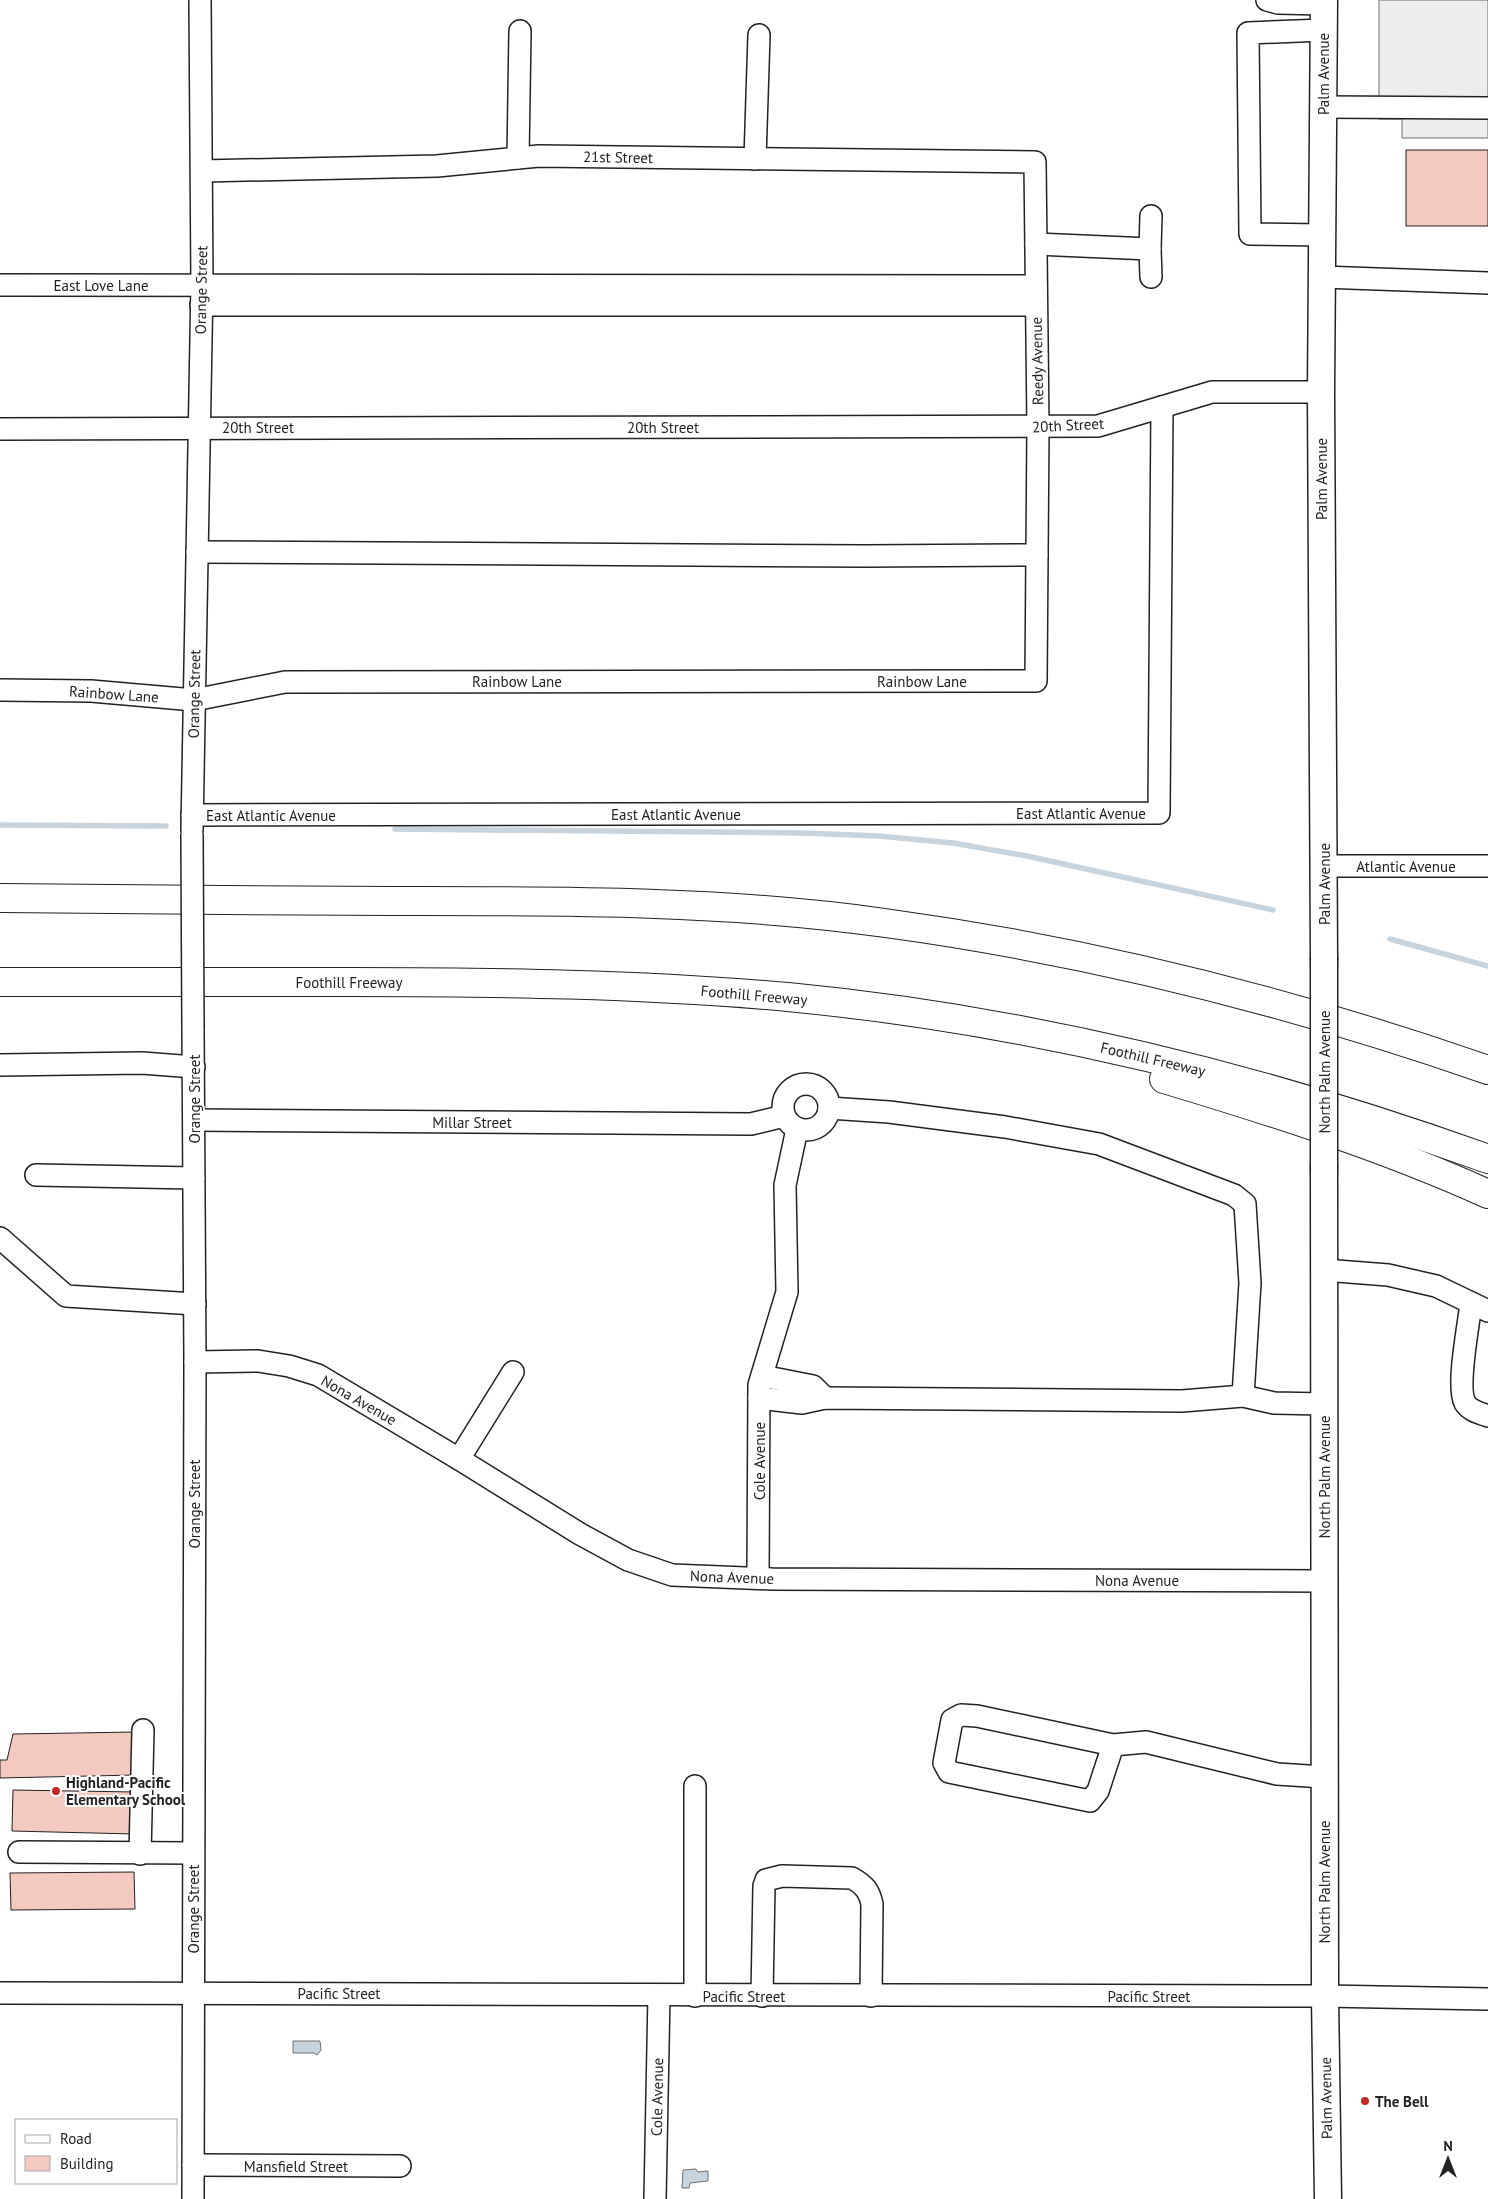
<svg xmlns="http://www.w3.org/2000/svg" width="1488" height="2199" font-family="'PT Sans',sans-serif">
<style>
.parking{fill:#ededed;stroke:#6f6f6f}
.water{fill:#c7d3dd;stroke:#6f6f6f}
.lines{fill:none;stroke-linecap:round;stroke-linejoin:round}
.stream{stroke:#c7d3dd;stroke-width:5.5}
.building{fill:#f3c9c0;stroke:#222}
.minor-casing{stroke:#222;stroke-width:24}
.major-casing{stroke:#222;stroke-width:29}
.highway-casing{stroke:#222;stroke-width:30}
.minor{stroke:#fff;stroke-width:21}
.major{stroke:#fff;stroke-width:26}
.highway{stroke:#fff;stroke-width:28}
.minor-bridge-casing{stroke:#222;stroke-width:24;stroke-linecap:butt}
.major-bridge-casing{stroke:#222;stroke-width:29;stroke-linecap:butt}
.minor-bridge{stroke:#fff;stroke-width:21}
.major-bridge{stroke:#fff;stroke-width:26}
.poi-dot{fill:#c62828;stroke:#fff;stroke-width:2}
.labels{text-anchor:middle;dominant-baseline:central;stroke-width:4;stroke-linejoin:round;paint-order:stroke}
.street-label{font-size:15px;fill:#222;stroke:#fff}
.poi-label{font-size:15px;font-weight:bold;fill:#222;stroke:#fff;text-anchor:start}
</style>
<rect width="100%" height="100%" fill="#fff"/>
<polygon class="parking" points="1379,0 1488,0 1488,138 1402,138 1402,119 1379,119"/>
<g class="water">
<polygon points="293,2041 320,2041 321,2050 317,2055 314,2053 293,2053"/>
<polygon points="696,2169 698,2172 708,2171 708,2181 690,2183 689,2188 682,2188 683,2170"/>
</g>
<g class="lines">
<g class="stream">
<polyline points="0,825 166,826"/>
<polyline points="395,829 803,833 879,836 953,843 1027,856 1273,910"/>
<polyline points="1390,939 1488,966"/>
</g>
</g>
<g class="building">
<rect x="1406" y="150" width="82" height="76"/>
<polygon points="135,1732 136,1775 0,1778 0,1760 7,1760 13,1734"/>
<polygon points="13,1790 135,1792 134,1834 12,1831"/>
<polygon points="134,1872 135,1909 11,1910 10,1873"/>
</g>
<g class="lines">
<defs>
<g id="minor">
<polyline points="1267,0 1278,3 1324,4"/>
<polyline points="1323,107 1488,108"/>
<polyline points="518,158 520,31"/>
<polyline points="755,159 759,35"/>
<polyline points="1322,235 1250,234 1248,33 1323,30"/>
<polyline points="1036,244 1150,249 1151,216"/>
<polyline points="1150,249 1151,277"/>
<polyline points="1322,277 1488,283"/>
<polyline points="0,285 1036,286"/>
<polyline points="201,305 1036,305"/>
<polyline points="0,429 1098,426 1212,392 1321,392"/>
<polyline points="197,552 865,556 1037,555"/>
<polyline points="0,690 91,691 194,700 285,682 1036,681 1038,427 1035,162 539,156 437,166 202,171"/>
<polyline points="192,815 1159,813 1162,407"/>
<polyline points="192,830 202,284 200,0"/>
<polyline points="1324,866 1488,866"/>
<polyline points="0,1065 142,1063 194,1067"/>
<circle cx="806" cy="1107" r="23"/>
<polyline points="194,1120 751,1124 784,1116"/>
<polyline points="36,1175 194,1178"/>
<polyline points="0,1238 66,1296 195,1304"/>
<polyline points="1324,1270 1388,1275 1436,1286 1488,1311"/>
<path d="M 1471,1303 C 1469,1324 1456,1386 1465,1403 C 1470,1411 1480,1413 1488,1416"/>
<polyline points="195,1362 258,1361 289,1366 318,1375 459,1459 580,1534 628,1560 672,1575 772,1579 1323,1581"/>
<polyline points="762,1376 813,1386 825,1398"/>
<polyline points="1243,1396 1274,1403 1324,1404"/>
<polyline points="759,1398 802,1403 825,1398 1182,1401 1243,1396 1250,1283 1245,1204 1234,1195 1099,1144 1005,1127 889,1112 829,1108"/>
<polyline points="459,1459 513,1372"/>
<polyline points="758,1577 759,1385 787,1292 785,1185 797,1129"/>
<polyline points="1113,1745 1098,1791 1090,1801 949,1772 944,1763 952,1720 961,1715 977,1716 1113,1745 1146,1742 1277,1774 1324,1777"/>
<polyline points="695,1786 695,1996"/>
<polyline points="19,1852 193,1853"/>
<polyline points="140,1854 143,1730"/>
<polyline points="0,1993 1325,1996 1488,1999"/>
<path d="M 762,1996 L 764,1886 L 766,1880 L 782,1876 L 852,1878 C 864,1885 869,1890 872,1904 L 871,1996"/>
<polyline points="193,2165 400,2166"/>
<polyline points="193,2199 195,1362 193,1029"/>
<polyline points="655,2199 659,1995"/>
</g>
<g id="major">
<polyline points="1324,0 1321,392 1324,958"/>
<polyline points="1324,1169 1325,1996 1328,2199"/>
</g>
<g id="highway">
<path d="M 0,898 C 131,899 263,901 394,901 C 558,901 722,900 885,923 C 1091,951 1292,1002 1488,1070"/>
<path d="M 0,982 C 116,982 233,982 349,982 C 496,982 642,984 788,997 C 1027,1020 1263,1078 1488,1159"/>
<path d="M 1164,1079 C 1274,1112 1384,1147 1488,1194"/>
</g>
</defs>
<use href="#minor" class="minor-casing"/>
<use href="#major" class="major-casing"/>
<use href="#highway" class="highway-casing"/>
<use href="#minor" class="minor"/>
<use href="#major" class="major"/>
<use href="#highway" class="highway"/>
<defs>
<polyline id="minor-bridge" points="192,834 193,1029"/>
<polyline id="major-bridge" points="1324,958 1324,1169"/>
</defs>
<use href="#minor-bridge" class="minor-bridge-casing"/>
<use href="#major-bridge" class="major-bridge-casing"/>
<use href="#minor-bridge" class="minor-bridge"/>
<use href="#major-bridge" class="major-bridge"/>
</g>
<g class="poi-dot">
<circle cx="56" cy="1791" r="5"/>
<circle cx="1365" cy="2101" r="5"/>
</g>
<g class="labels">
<g class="street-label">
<text transform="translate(1323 74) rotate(-90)">Palm Avenue</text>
<text transform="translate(618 157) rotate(1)">21st Street</text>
<text x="101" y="285">East Love Lane</text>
<text transform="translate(201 290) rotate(-89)">Orange Street</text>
<text transform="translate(1037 361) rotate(-91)">Reedy Avenue</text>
<text transform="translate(1068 425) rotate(-3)">20th Street</text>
<text x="258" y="427">20th Street</text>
<text x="663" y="427">20th Street</text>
<text transform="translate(1321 479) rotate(-90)">Palm Avenue</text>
<text x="517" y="681">Rainbow Lane</text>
<text x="922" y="681">Rainbow Lane</text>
<text transform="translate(114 694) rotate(4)">Rainbow Lane</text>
<text transform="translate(194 694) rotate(-89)">Orange Street</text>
<text x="1081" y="813">East Atlantic Avenue</text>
<text x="676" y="814">East Atlantic Avenue</text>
<text x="271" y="815">East Atlantic Avenue</text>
<text x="1406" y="866">Atlantic Avenue</text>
<text transform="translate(1324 884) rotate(-90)">Palm Avenue</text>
<text x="349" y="982">Foothill Freeway</text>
<text transform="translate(754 995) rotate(5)">Foothill Freeway</text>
<text transform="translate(1153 1059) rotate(13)">Foothill Freeway</text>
<text transform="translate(1324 1072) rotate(-90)">North Palm Avenue</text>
<text transform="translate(194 1099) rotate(-90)">Orange Street</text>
<text x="472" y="1122">Millar Street</text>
<text transform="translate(359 1400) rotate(30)">Nona Avenue</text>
<text transform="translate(759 1461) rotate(-90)">Cole Avenue</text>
<text transform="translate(1324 1477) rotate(-90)">North Palm Avenue</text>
<text transform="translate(194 1504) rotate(-90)">Orange Street</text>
<text transform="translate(732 1577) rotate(2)">Nona Avenue</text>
<text x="1137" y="1580">Nona Avenue</text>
<text transform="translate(1324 1882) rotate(-90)">North Palm Avenue</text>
<text transform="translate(193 1909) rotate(-90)">Orange Street</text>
<text x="339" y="1993">Pacific Street</text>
<text x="744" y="1996">Pacific Street</text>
<text x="1149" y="1996">Pacific Street</text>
<text transform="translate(657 2097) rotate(-89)">Cole Avenue</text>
<text transform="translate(1326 2098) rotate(-91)">Palm Avenue</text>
<text x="296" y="2166">Mansfield Street</text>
</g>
<g class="poi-label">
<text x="66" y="1782">Highland-Pacific<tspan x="66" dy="17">Elementary School</tspan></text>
<text x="1375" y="2101">The Bell</text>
</g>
</g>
<rect x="15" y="2119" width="162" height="65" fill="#ffffff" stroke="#a7a7a7"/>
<rect x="25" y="2135" width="25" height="8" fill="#ffffff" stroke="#a7a7a7"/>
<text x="60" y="2144" font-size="15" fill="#222222">Road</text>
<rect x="25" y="2156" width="25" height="15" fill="#f3c9c0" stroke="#a7a7a7"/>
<text x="60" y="2169" font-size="15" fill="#222222">Building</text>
<g transform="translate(1448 2159)" stroke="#ffffff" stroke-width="4" paint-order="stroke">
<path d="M0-4L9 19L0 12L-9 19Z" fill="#222222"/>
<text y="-8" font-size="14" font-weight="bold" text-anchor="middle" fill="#222222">N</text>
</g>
</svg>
